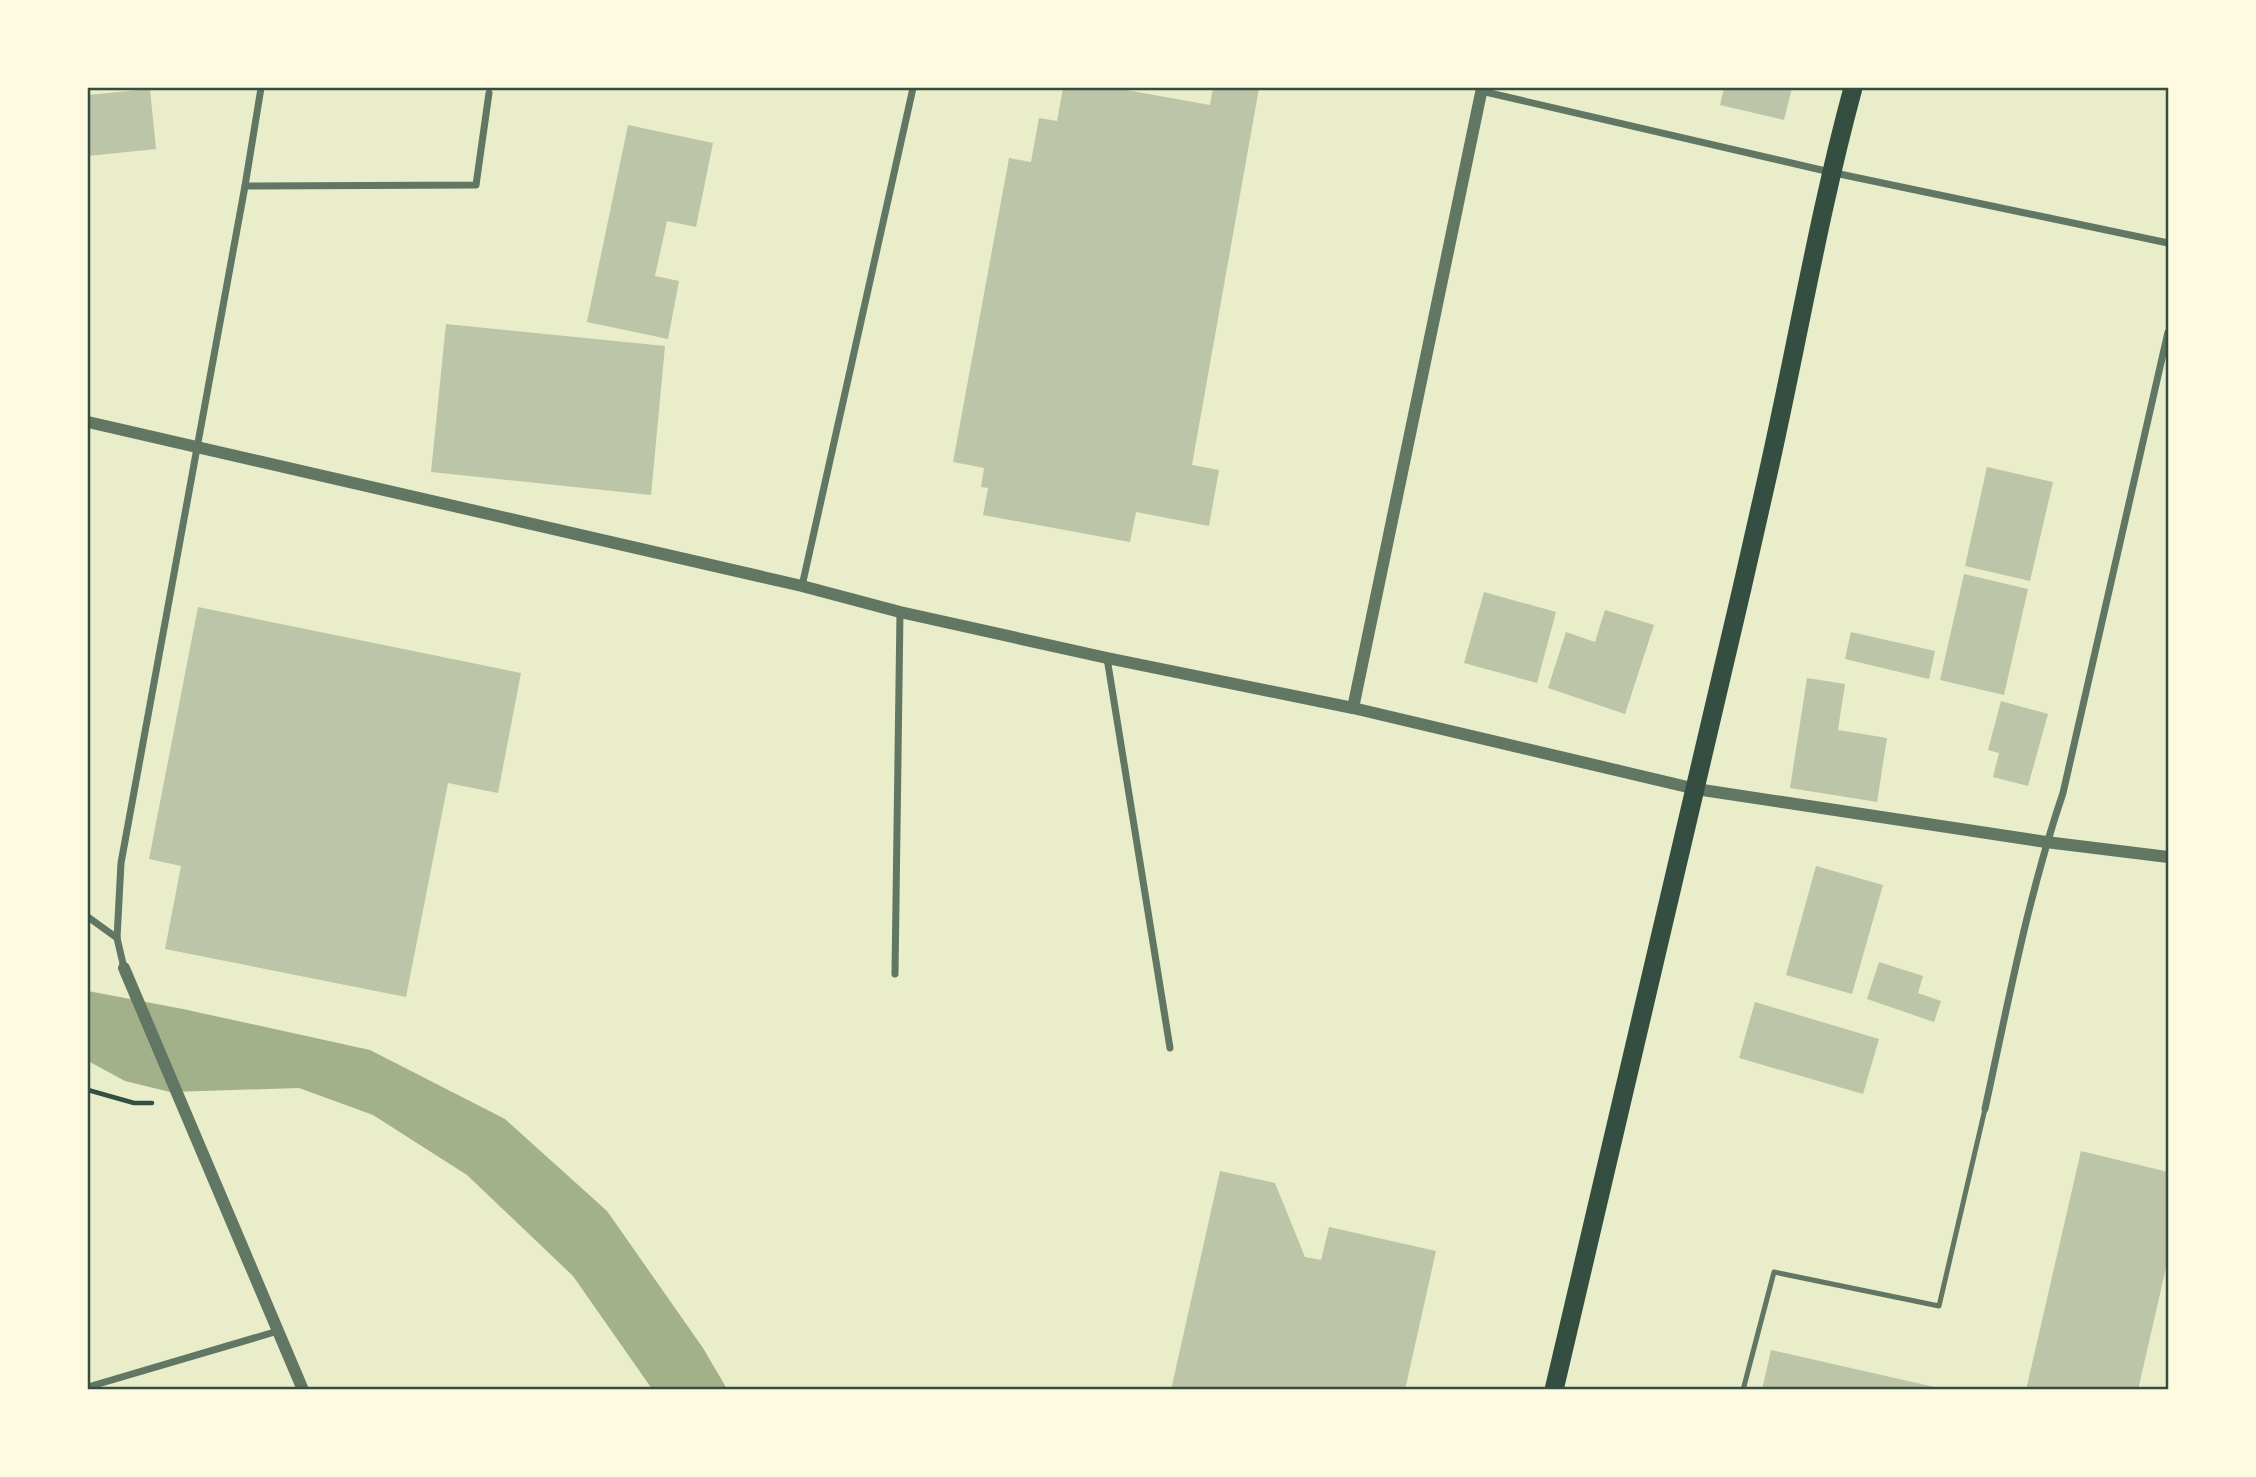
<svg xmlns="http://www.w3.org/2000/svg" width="2256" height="1477" font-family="'Work Sans',sans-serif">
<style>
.water{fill:#a3b18a}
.building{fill:#bcc5a7}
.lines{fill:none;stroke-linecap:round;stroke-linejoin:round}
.path{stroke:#344e41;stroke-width:4.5}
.service{stroke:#617663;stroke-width:5}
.minor{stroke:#617663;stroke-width:7}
.tertiary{stroke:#617663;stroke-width:12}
.trunk{stroke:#344e41;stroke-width:19}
.neatline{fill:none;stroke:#344e41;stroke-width:2.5}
</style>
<rect width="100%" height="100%" fill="#e9edc9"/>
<polygon class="water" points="88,991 183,1009 370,1050 505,1119 607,1211 703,1348 727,1389 652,1389 573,1276 467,1175 373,1115 299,1088 170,1092 125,1081 88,1061"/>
<g class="building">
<polygon points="1063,88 1115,88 1210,105 1213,88 1259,88 1192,465 1219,470 1209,526 1136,512 1130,542 983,515 988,488 981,487 984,468 953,462 1009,158 1031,162 1039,118 1057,121"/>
<polygon points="1724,88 1792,88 1784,120 1720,105"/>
<polygon points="150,89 156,149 88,156 88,95"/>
<polygon points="628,125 713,143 696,227 667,221 655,276 679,281 668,339 587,322"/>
<polygon points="446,324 665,346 651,495 431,472"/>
<polygon points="1987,467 2053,482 2030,581 1965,566"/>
<polygon points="1964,574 2028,589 2004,695 1940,680"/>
<polygon points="1484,592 1556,612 1537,683 1464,663"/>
<polygon points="198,607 521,673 498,793 448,783 406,997 165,949 181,866 149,859"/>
<polygon points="1605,610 1654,625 1625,714 1548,688 1566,632 1595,642"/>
<polygon points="1851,632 1935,651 1929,679 1845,659"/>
<polygon points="1807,678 1845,684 1838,730 1887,738 1877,802 1790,788"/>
<polygon points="2001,701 2048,714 2028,786 1993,777 1999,753 1988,750"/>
<polygon points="1816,866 1883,885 1852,994 1786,975"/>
<polygon points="1879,962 1923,976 1918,993 1941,1001 1934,1022 1867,999"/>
<polygon points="1755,1002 1879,1039 1863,1094 1739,1058"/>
<polygon points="2081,1151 2168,1172 2168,1259 2138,1390 2026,1390"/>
<polygon points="1220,1171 1275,1183 1305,1257 1321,1260 1329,1227 1436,1251 1405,1390 1171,1390"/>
<polygon points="1771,1350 1939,1388 1939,1390 1762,1390"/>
</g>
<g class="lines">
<polyline class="path" points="88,1090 134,1103 152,1103"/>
<polyline class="service" points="1743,1390 1774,1272 1939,1306 1985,1109"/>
<g class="minor">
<polyline points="1481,91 1830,172 2168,243"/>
<polyline points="245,186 476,185 489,93"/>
<polyline points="802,586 913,88"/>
<polyline points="1107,658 1170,1048"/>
<polyline points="88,917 117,938"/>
<polyline points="124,968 117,938 121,863 245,186 261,88"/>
<polyline points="895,974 900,612"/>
<path d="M 1985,1109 C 2008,1003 2028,896 2063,793 L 2168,332"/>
<polyline points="88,1387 278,1331"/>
</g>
<g class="tertiary">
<polyline points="88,422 802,586 900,612 1107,658 1353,708 1696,789 2046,842 2168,857"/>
<polyline points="1353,708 1482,88"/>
<polyline points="124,968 303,1390"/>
</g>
<path class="trunk" d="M 1554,1390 C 1624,1093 1695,797 1762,500 C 1794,363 1816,224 1853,88"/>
</g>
<rect width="2256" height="1477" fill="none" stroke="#fefae0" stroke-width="178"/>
<rect x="89" y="89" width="2078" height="1299" class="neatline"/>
</svg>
